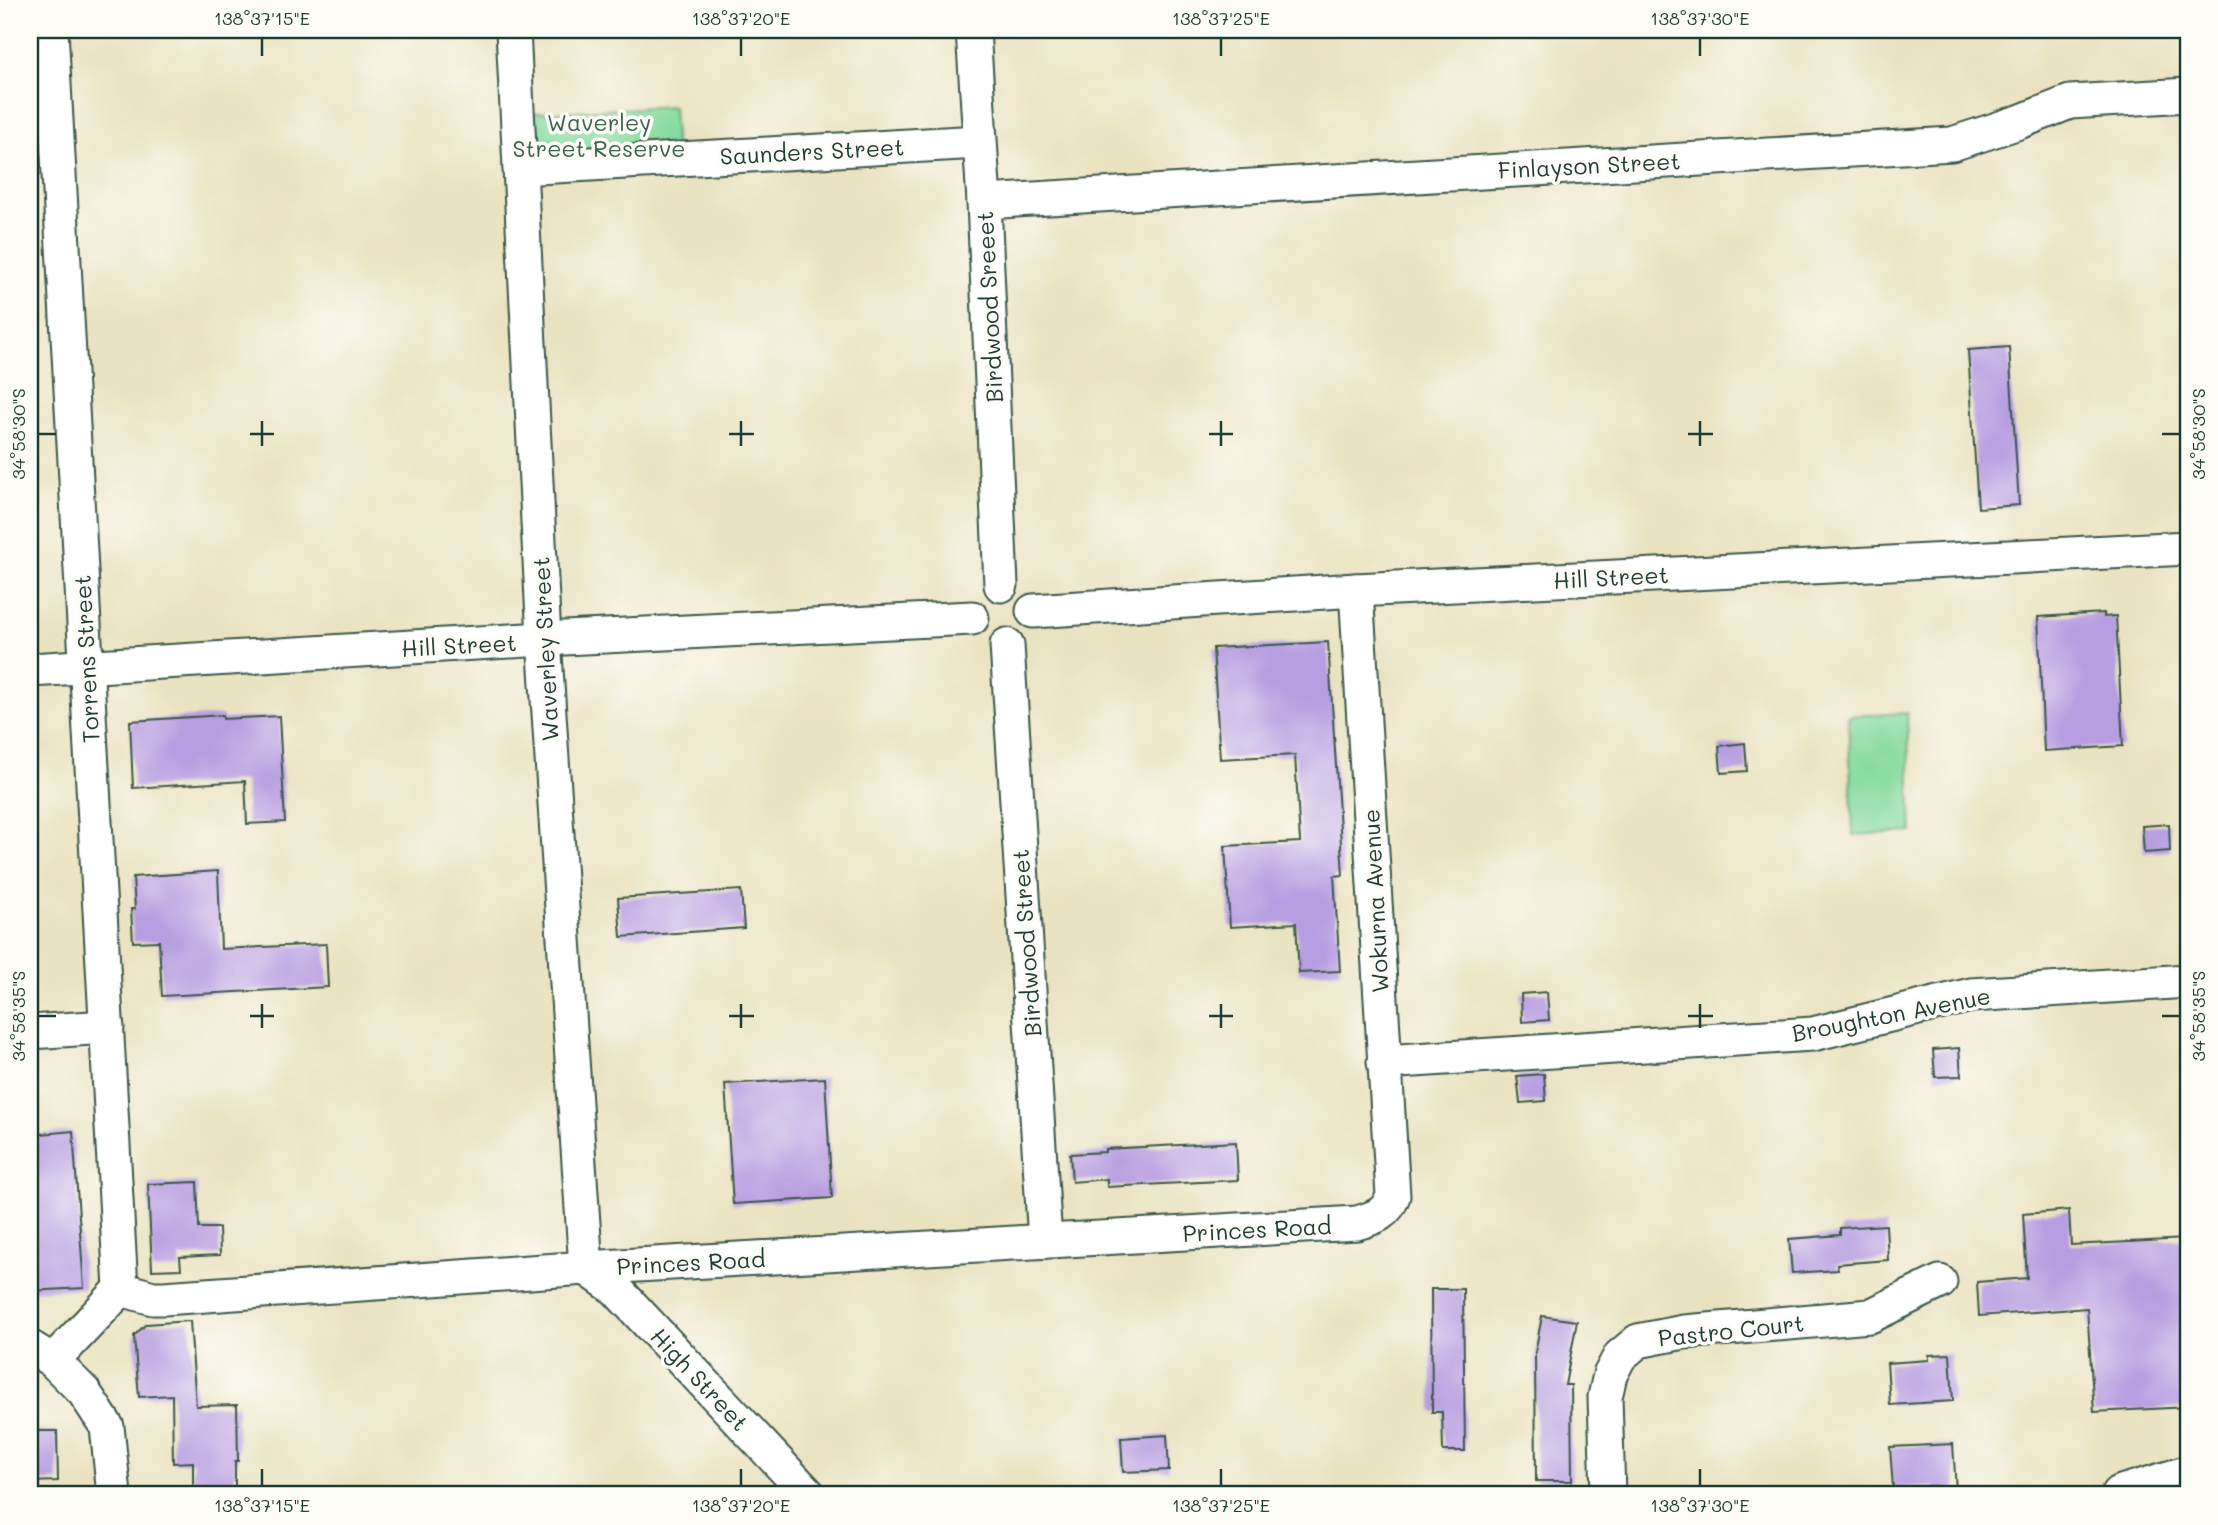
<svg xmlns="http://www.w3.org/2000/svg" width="2218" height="1525" font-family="Mali,sans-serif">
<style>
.green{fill:#82d99c;stroke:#508b68;stroke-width:2}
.building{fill:#b79de1}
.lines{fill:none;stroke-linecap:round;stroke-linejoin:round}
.minor-casing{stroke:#3d5649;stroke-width:37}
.major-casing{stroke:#3d5649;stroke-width:42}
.minor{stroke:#fff;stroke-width:33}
.major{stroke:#fff;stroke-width:38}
.ticks{fill:none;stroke:#1f3d34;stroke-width:2.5}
.labels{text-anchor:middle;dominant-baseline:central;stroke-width:7;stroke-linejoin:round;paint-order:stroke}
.park-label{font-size:23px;fill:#38644e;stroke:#fdfcf7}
.street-label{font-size:23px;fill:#1f3d34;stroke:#fdfcf7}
.neatline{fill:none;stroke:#1f3d34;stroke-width:2.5}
.ticks-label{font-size:18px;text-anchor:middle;fill:#1f3d34}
</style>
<rect width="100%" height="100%" fill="#fdfcf7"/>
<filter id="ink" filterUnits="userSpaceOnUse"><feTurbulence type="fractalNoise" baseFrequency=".0143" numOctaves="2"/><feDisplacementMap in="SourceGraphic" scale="14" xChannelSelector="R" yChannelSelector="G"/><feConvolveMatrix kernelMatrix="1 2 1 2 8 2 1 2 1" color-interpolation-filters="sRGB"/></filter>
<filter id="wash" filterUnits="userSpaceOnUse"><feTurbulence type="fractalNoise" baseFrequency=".00686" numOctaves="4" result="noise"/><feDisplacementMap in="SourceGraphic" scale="28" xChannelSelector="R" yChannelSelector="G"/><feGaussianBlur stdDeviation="1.57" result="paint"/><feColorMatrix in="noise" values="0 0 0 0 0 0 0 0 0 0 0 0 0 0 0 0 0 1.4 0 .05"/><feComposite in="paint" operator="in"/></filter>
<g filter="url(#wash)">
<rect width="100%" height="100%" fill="#eae3c1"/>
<g class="green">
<polygon points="673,106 676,156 525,164 522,114"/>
<polygon points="1907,713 1912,832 1853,835 1848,716"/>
</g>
<g id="blocks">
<g class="building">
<polygon points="2009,347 2019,505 1978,508 1968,350"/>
<polygon points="2104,613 2104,617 2116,616 2123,746 2044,751 2038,617"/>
<polygon points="1328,642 1343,875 1334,876 1340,971 1299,973 1296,923 1230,927 1225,846 1300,842 1295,755 1220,759 1213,648"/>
<polygon points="223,715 223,719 279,716 285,822 247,824 245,781 133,788 130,721"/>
<polygon points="1745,743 1747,771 1721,773 1719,746"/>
<polygon points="2169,824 2170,851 2144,853 2142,826"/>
<polygon points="218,871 221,949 326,944 328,987 162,996 159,941 133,942 131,909 135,909 133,877"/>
<polygon points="741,890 744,928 621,937 618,898"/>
<polygon points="1547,992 1549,1020 1522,1022 1521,994"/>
<polygon points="1959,1048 1961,1076 1935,1077 1933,1050"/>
<polygon points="1544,1074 1546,1101 1520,1103 1517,1076"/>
<polygon points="825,1078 832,1198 733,1204 725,1084"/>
<polygon points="73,1131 84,1288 30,1291 30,1135"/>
<polygon points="1236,1142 1238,1180 1107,1187 1107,1179 1072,1182 1070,1154 1105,1152 1105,1149"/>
<polygon points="197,1182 199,1228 219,1228 220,1255 180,1257 181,1269 152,1270 148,1184"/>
<polygon points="2069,1210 2071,1245 2186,1239 2188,1407 2094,1412 2087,1308 1979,1316 1977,1282 2027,1278 2023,1214"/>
<polygon points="1886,1225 1888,1260 1837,1264 1838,1270 1792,1273 1789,1239 1840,1235 1840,1228"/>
<polygon points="1431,1289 1463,1289 1465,1451 1443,1451 1442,1412 1432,1412"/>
<polygon points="1542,1316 1577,1321 1565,1385 1571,1385 1572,1481 1536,1481 1535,1353"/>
<polygon points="190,1321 196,1406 237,1405 238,1461 235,1461 235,1495 193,1495 193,1462 173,1463 172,1395 139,1397 134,1336 146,1324"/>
<polygon points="1950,1354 1953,1401 1890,1405 1887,1363 1929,1360 1929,1355"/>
<polygon points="30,1431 57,1431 58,1481 30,1482"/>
<polygon points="1167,1435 1169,1470 1123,1472 1121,1438"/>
<polygon points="1953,1444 1956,1491 1935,1492 1935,1486 1893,1488 1890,1447"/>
</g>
</g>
</g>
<g filter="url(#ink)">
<use href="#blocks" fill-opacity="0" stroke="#3d5649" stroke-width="2"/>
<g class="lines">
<defs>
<g id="minor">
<polyline points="51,30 121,1289"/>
<polyline points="513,30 544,639 586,1268 616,1289 809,1495"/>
<polyline points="973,30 984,202 1001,585"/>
<polyline points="520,168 979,142"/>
<polyline points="984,202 1952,144 2019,122 2070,102 2188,95"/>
<polyline points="1033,611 1356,590 2188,548"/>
<polyline points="1007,645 1045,1241"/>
<polyline points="30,670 544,639 972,618"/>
<polyline points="30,1032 107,1027"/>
<polyline points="1384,1062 1813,1034 1971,995 2188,981"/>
<polyline points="30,1347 53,1361 84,1392 107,1427 114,1495"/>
<path d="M 53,1361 L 121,1289 L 153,1298 L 164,1298 L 586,1268 L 1357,1223 C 1374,1218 1387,1214 1393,1196 L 1356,590"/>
<polyline points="1608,1495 1605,1397 1610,1375 1620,1356 1638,1341 1684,1332 1870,1316 1940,1282"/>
</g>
<polyline id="major" points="2120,1495 2188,1475"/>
</defs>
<use href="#minor" class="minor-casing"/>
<use href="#major" class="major-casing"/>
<use href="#minor" class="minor"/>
<use href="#major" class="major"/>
</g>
</g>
<path class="ticks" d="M 262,38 L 262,56M 741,38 L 741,56M 1221,38 L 1221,56M 1700,38 L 1700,56M 262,421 L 262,446M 741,421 L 741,446M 1221,421 L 1221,446M 1700,421 L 1700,446M 38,434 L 56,434M 250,434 L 274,434M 729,434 L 754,434M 1209,434 L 1233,434M 1688,434 L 1713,434M 2162,434 L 2180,434M 262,1004 L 262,1028M 741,1004 L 741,1028M 1221,1004 L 1221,1028M 1700,1004 L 1700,1028M 38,1016 L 56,1016M 250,1016 L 274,1016M 729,1016 L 754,1016M 1209,1016 L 1233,1016M 1688,1016 L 1713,1016M 2162,1016 L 2180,1016M 262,1469 L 262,1486M 741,1469 L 741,1486M 1221,1469 L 1221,1486M 1700,1469 L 1700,1486"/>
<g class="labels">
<g class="park-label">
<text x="599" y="122">Waverley<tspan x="599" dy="26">Street Reserve</tspan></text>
</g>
<g class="street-label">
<text transform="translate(812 151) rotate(-3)">Saunders Street</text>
<text transform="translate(1589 165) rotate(-3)">Finlayson Street</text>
<text transform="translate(989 307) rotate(-93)">Birdwood Sreeet</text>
<text transform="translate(1611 577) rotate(-3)">Hill Street</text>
<text transform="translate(459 645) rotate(-3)">Hill Street</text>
<text transform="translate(545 649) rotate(-93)">Waverley Street</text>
<text transform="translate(86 659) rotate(-93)">Torrens Street</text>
<text transform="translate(1375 901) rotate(-93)">Wokurna Avenue</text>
<text transform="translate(1026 943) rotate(-94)">Birdwood Street</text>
<text transform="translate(1891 1014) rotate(-11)">Broughton Avenue</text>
<text transform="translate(1257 1229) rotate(-3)">Princes Road</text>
<text transform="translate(691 1262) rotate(-3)">Princes Road</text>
<text transform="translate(1731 1330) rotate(-6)">Pastro Court</text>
<text transform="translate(700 1379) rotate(47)">High Street</text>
</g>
</g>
<rect width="2218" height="1525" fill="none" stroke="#fdfcf7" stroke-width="77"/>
<rect x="38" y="38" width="2142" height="1448" class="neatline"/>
<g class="ticks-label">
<text x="262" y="25">138°37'15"E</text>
<text x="741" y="25">138°37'20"E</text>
<text x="1221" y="25">138°37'25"E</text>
<text x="1700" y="25">138°37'30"E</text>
<text transform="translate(19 434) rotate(-90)" y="6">34°58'30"S</text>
<text transform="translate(2199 434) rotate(-90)" y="6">34°58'30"S</text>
<text transform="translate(19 1016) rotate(-90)" y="6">34°58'35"S</text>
<text transform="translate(2199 1016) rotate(-90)" y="6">34°58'35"S</text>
<text x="262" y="1512">138°37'15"E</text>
<text x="741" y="1512">138°37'20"E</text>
<text x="1221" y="1512">138°37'25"E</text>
<text x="1700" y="1512">138°37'30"E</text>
</g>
</svg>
